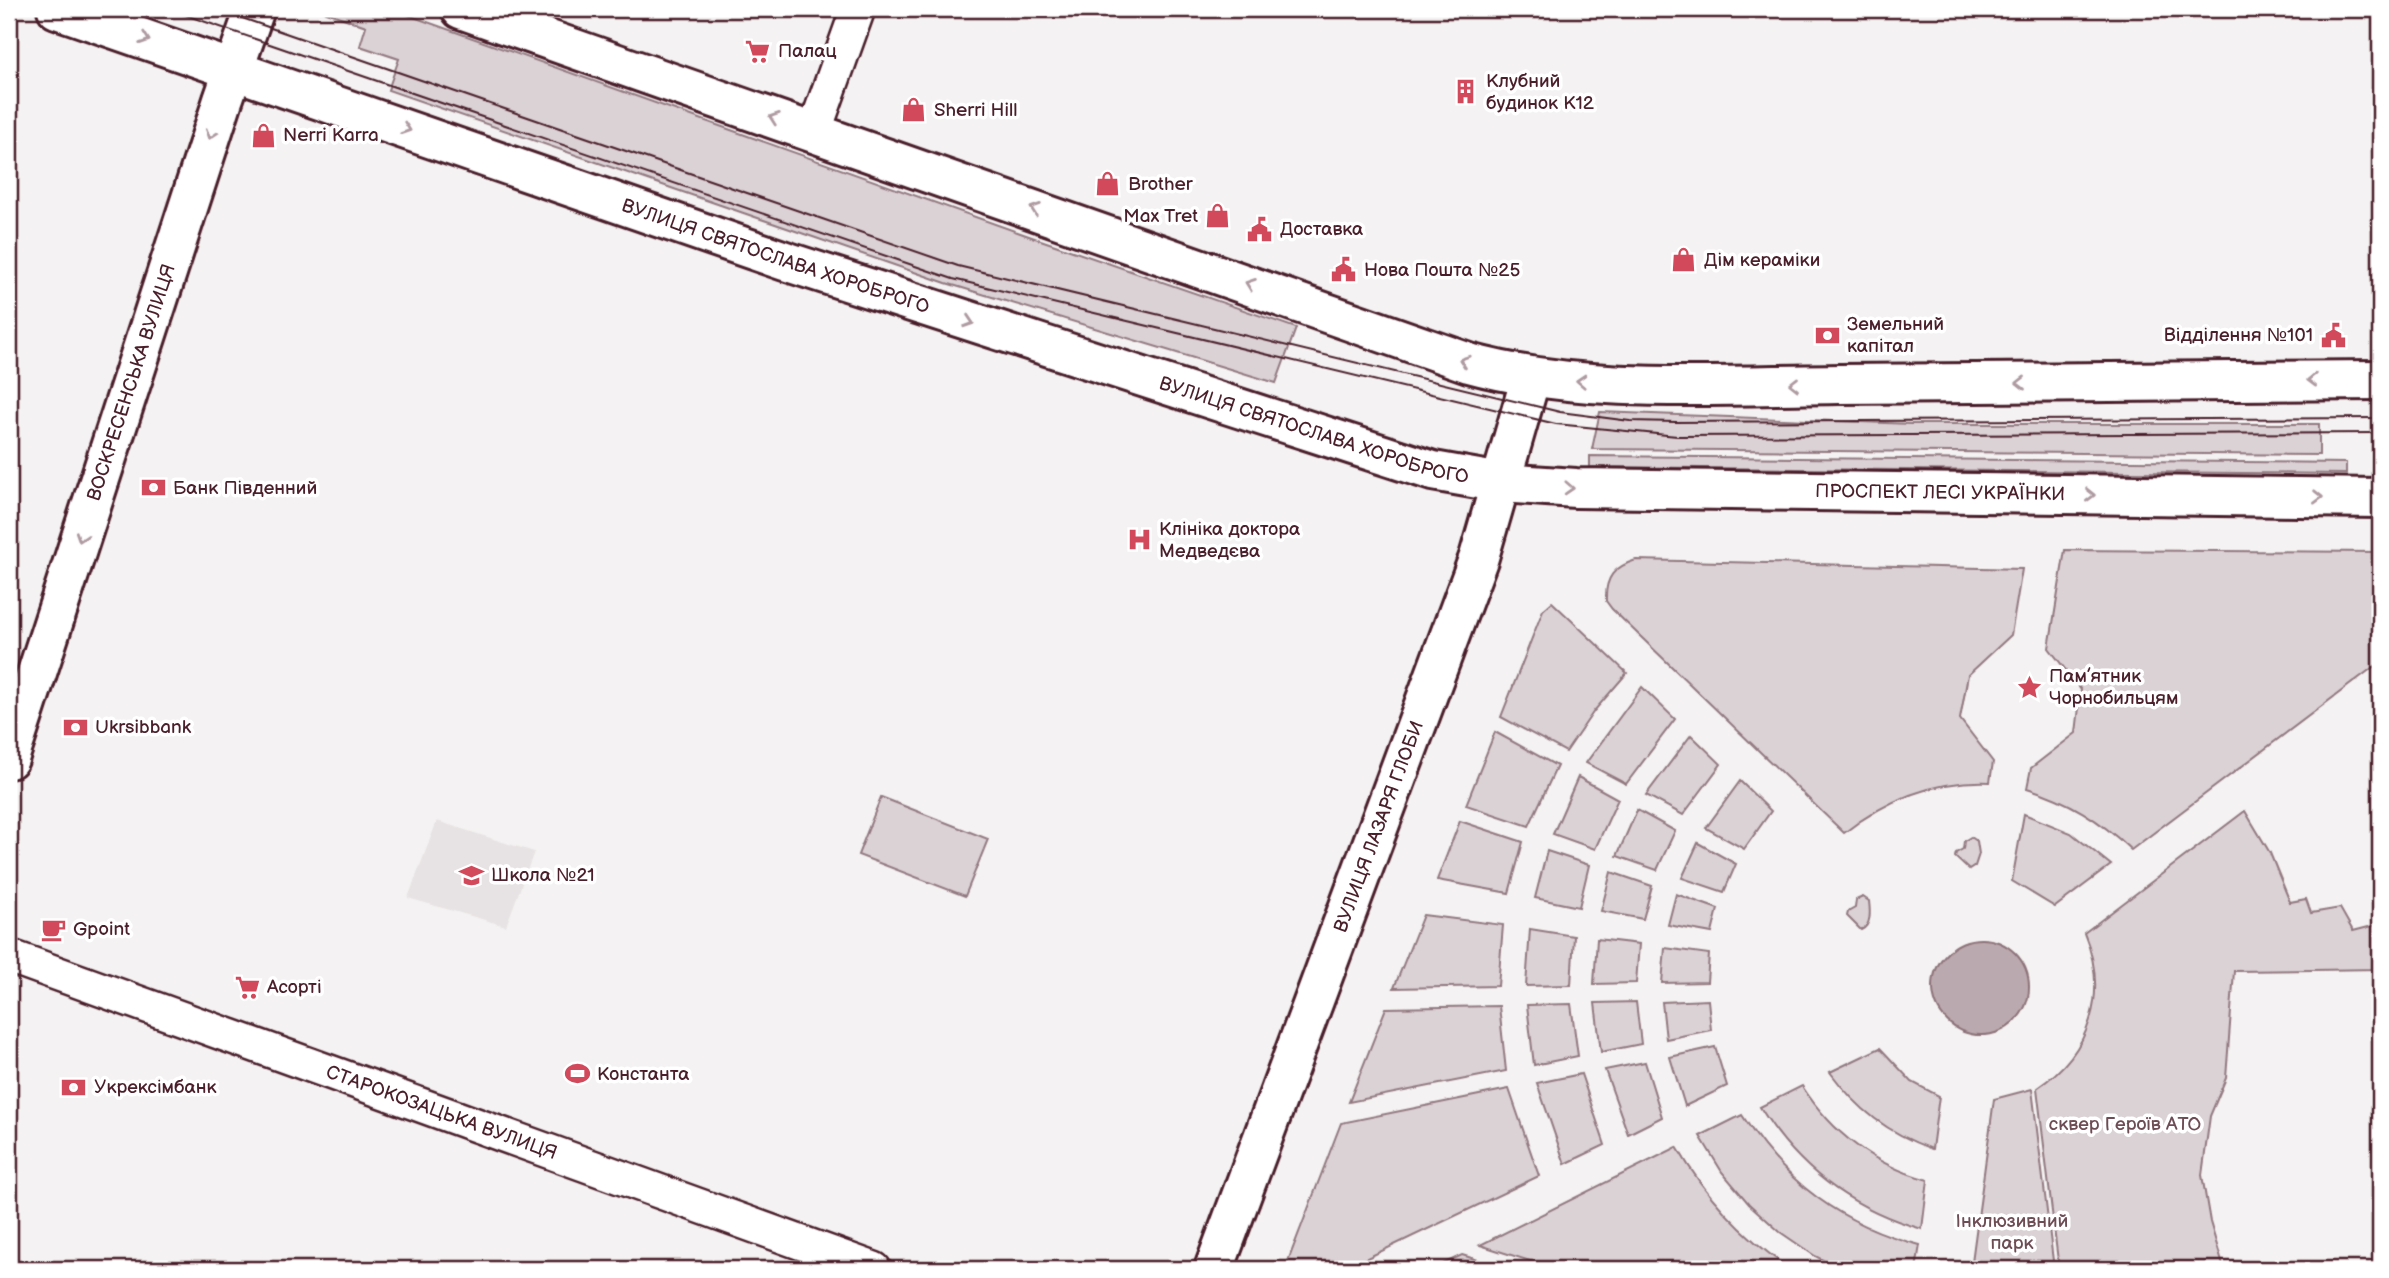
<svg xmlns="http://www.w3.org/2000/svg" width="2389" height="1278" font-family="'Balsamiq Sans',sans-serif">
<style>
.built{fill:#e7e2e3}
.green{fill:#dbd2d5;stroke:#927880;stroke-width:2}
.water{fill:#baa9ae;stroke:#8d727a;stroke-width:2}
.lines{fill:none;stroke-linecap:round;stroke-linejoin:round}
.minor-casing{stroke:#4a1f2b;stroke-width:38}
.major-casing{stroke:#4a1f2b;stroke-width:44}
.minor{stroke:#fff;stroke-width:33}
.major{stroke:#fff;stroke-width:38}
.tram{stroke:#4a1f2b;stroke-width:2}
.oneway{stroke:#ae9aa0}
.labels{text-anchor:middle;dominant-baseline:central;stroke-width:7;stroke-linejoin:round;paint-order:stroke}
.poi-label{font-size:19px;fill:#4a1f2b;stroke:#fff;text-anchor:start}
.street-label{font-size:19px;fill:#4a1f2b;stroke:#fff}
.park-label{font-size:19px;fill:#6e4c56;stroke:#fff}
</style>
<rect width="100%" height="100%" fill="#f4f2f2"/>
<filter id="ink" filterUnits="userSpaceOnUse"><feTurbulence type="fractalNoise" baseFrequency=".0143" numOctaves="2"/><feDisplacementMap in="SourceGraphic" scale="14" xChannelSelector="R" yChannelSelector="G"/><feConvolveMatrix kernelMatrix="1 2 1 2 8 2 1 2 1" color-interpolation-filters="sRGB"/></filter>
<g filter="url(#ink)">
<polygon class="built" points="437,821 534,852 506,926 408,898"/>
<g class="green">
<polygon points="317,9 391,9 1026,235 1296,328 1276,383 946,283 388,90 399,59 360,46 366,26"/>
<polygon points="1600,412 1911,424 2319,424 2319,455 1592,449"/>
<polygon points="1590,456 2346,463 2346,474 1590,467"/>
<path d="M 2065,550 L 2380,552 L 2380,662 L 2131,850 C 2100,820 2069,801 2027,788 L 2031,768 L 2076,733 L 2081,690 L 2049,648 Z"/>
<path d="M 1636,560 L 2022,569 L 2011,635 L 1968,675 L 1960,719 L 1993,762 L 1990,782 C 1935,780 1886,800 1844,833 L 1612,609 L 1606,601 C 1605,577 1614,567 1636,560 Z"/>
<polygon points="1552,602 1627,673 1594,711 1566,752 1501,717 1543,610"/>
<polygon points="1642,687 1675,719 1626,784 1586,763"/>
<polygon points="1495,732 1557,766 1529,826 1466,805"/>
<polygon points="1691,735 1721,764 1683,815 1646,795"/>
<polygon points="1578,777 1618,799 1595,849 1553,834"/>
<polygon points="1740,781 1771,811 1744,849 1706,828"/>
<polygon points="881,797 988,839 965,896 858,855"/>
<polygon points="1637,810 1675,831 1657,870 1617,856"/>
<path d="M 2245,811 L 2270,853 L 2290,902 L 2306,899 L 2311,913 L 2340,908 L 2353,931 L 2380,924 L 2380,969 L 2234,971 L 2226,1078 L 2210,1116 L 2202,1175 L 2210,1222 L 2224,1269 L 2059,1269 L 2037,1088 C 2091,1052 2109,993 2084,933 Z"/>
<polygon points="2024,814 2071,833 2111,865 2055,907 2012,881"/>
<polygon points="1460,821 1523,842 1509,893 1437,880"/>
<polygon points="1971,837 1977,841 1979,854 1975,866 1969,870 1955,857 1956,853 1963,849 1964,841"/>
<polygon points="1698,843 1736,864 1724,892 1682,878"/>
<polygon points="1547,851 1589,865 1579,907 1535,898"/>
<polygon points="1611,872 1652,886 1643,919 1601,911"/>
<polygon points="1676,894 1718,909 1712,933 1668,925"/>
<path d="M 1863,897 L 1869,901 C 1870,910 1872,926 1861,930 L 1847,916 L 1848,912 L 1855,908 L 1856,900 Z"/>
<polygon points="1423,915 1503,925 1498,986 1394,988"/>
<polygon points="1530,929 1574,936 1571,985 1526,986"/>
<polygon points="1597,939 1639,944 1636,983 1594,984"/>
<polygon points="1665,948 1709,954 1707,982 1662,983"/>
<polygon points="1708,1000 1711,1030 1666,1039 1662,1002"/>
<polygon points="1636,1002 1641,1044 1601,1052 1595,1003"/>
<polygon points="1571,1004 1578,1056 1534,1065 1527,1005"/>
<polygon points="1499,1006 1506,1071 1349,1102 1386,1008"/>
<polygon points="1715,1047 1727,1086 1685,1106 1670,1057"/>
<path d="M 1880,1048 L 1912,1082 L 1939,1096 L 1932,1149 C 1888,1133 1858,1110 1830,1072 Z"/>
<polygon points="1645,1062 1662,1117 1628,1134 1605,1070"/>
<polygon points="1581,1074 1605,1145 1565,1164 1537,1083"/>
<path d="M 1802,1086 C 1832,1133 1874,1165 1928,1180 L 1922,1229 C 1851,1209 1798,1169 1760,1107 Z"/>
<polygon points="1509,1089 1539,1176 1344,1269 1285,1269 1341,1123"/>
<polygon points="2032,1089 2054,1269 1971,1269 1994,1099"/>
<path d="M 1742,1115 C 1785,1183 1842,1225 1920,1245 L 1916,1269 L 1840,1269 L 1815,1256 L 1780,1232 L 1749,1204 L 1722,1172 L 1700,1136 Z"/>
<path d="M 1677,1147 C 1706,1197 1742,1236 1790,1269 L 1555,1269 L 1480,1245 Z"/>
<polygon points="1462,1255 1507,1269 1432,1269"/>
</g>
<circle class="water" cx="1981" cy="987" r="48"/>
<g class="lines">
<defs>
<g id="minor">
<polyline points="814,132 858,9"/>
<path id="s1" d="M 9,956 L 874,1269"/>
</g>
<g id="major">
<path id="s2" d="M 57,9 L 785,261 L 1433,471 L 1501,483 L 1576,488 L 2380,498"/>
<path d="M 461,9 L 1469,363 C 1585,395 1719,385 1839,384 C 2019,383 2200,381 2380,380"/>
<path id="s3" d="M 9,759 L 223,100 L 255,9"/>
<path id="s4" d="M 1214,1269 L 1479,557 L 1531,377"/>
</g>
</defs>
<use href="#minor" class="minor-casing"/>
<use href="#major" class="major-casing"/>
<use href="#minor" class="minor"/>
<use href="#major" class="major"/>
<g class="tram">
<polyline points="168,9 953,279 1556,424 1677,436 2380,433"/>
<polyline points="216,9 958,266 1560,412 1630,421 1676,422 2380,418"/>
</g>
</g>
<defs><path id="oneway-chevron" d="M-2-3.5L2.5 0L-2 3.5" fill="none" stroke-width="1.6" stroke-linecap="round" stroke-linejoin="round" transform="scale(1.75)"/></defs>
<g class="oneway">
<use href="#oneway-chevron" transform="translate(145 39) rotate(19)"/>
<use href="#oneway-chevron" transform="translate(774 118) rotate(-161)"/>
<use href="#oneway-chevron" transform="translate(406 129) rotate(19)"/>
<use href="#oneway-chevron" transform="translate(211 134) rotate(108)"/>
<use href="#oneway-chevron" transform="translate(1035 209) rotate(-161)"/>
<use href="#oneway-chevron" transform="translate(1250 284) rotate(-160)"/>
<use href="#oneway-chevron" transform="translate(969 322) rotate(18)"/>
<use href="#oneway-chevron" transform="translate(1464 361) rotate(-162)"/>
<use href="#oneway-chevron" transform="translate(2312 380) rotate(179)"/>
<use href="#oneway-chevron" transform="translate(1581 381) rotate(-177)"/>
<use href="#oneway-chevron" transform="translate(2021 383) rotate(180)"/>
<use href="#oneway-chevron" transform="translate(1794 384) rotate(180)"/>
<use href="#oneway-chevron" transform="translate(1569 488) rotate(3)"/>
<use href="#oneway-chevron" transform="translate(2090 495) rotate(1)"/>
<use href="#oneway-chevron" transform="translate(2318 497) rotate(1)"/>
<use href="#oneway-chevron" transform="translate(81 537) rotate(108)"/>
</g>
</g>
<defs>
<symbol id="supermarket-bare" viewBox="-9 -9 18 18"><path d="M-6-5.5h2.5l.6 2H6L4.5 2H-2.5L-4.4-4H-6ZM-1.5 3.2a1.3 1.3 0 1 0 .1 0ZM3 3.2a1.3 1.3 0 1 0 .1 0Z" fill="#d1495b" stroke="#fff" stroke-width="2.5" paint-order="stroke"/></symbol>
<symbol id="building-bare" viewBox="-9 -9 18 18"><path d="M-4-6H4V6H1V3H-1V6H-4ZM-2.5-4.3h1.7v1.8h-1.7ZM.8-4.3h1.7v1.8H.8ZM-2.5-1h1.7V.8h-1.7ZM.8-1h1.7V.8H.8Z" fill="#d1495b" stroke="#fff" stroke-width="2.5" paint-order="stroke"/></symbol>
<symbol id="shop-bare" viewBox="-9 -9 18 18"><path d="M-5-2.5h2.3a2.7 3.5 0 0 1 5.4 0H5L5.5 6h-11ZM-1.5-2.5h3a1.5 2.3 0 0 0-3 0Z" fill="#d1495b" stroke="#fff" stroke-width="2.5" paint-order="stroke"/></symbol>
<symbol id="civic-bare" viewBox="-9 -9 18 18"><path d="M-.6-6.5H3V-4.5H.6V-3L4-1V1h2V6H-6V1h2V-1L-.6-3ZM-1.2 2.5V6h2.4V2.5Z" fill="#d1495b" stroke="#fff" stroke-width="2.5" paint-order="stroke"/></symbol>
<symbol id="bank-bare" viewBox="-9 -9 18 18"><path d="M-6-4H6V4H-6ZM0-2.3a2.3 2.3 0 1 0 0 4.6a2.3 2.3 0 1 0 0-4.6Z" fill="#d1495b" stroke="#fff" stroke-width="2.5" paint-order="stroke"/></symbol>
<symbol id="hospital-bare" viewBox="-9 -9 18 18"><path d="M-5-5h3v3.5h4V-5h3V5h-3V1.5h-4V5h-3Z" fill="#d1495b" stroke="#fff" stroke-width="2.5" paint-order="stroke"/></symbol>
<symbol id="sight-bare" viewBox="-9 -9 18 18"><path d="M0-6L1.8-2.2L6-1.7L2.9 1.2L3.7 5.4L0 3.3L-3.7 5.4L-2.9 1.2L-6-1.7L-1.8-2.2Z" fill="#d1495b" stroke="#fff" stroke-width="2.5" paint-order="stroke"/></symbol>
<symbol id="school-bare" viewBox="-9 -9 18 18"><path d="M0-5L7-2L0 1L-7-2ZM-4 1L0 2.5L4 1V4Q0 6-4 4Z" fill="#d1495b" stroke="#fff" stroke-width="2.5" paint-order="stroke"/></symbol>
<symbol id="cafe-bare" viewBox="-9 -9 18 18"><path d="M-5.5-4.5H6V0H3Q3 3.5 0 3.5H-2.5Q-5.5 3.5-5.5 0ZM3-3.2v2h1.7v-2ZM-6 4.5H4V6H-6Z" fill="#d1495b" stroke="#fff" stroke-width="2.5" paint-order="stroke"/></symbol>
<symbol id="stadium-bare" viewBox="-9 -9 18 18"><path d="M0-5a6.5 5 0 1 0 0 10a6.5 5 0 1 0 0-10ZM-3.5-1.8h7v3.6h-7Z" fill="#d1495b" stroke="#fff" stroke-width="2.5" paint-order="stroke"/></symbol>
</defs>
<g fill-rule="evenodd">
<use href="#supermarket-bare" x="740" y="34" width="35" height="35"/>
<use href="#building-bare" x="1448" y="74" width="35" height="35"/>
<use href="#shop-bare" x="896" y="92" width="35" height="35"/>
<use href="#shop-bare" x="246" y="118" width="35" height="35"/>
<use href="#shop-bare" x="1090" y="166" width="35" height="35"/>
<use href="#shop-bare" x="1200" y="198" width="35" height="35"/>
<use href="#civic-bare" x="1242" y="212" width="35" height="35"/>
<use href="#shop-bare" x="1666" y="242" width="35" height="35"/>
<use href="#civic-bare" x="1326" y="252" width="35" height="35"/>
<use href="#bank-bare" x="1810" y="318" width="35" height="35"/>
<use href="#civic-bare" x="2316" y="318" width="35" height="35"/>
<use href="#bank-bare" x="136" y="470" width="35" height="35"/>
<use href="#hospital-bare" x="1122" y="522" width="35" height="35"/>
<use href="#sight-bare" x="2012" y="670" width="35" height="35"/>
<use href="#bank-bare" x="58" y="710" width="35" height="35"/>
<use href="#school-bare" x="454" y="858" width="35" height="35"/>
<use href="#cafe-bare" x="36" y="912" width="35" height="35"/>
<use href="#supermarket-bare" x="230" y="970" width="35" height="35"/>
<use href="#stadium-bare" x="560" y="1056" width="35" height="35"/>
<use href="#bank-bare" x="56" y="1070" width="35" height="35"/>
</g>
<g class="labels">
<g class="poi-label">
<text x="778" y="51">Палац</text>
<text x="1486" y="81">Клубний<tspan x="1486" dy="22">будинок К12</tspan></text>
<text x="934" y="110">Sherri Hill</text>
<text x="283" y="135">Nerri Karra</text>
<text x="1128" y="184">Brother</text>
<text x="1198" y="216" text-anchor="end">Max Tret</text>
<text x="1280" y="229">Доставка</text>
<text x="1704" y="260">Дім кераміки</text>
<text x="1364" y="270">Нова Пошта №25</text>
<text x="1847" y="324">Земельний<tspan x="1847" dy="22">капітал</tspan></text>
<text x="2313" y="335" text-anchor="end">Відділення №101</text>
<text x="173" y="488">Банк Південний</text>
<text x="1159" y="529">Клініка доктора<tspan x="1159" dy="22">Медведєва</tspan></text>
<text x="2049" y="676">Пам’ятник<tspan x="2049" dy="22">Чорнобильцям</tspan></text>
<text x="95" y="727">Ukrsibbank</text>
<text x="491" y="875">Школа №21</text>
<text x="73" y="929">Gpoint</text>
<text x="267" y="987">Асорті</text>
<text x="597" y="1074">Константа</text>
<text x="94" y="1087">Укрексімбанк</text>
</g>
<g class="street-label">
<text stroke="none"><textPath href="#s2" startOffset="760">ВУЛИЦЯ СВЯТОСЛАВА ХОРОБРОГО</textPath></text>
<text stroke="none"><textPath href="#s3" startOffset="396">ВОСКРЕСЕНСЬКА ВУЛИЦЯ</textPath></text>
<text stroke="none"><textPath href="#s2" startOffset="1326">ВУЛИЦЯ СВЯТОСЛАВА ХОРОБРОГО</textPath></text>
<text stroke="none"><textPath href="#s2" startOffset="1960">ПРОСПЕКТ ЛЕСІ УКРАЇНКИ</textPath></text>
<text stroke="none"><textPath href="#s4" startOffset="472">ВУЛИЦЯ ЛАЗАРЯ ГЛОБИ</textPath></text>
<text stroke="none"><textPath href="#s1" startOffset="460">СТАРОКОЗАЦЬКА ВУЛИЦЯ</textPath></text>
</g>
<g class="park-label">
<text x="2125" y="1124">сквер Героїв АТО</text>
<text x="2012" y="1221">Інклюзивний<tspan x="2012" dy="22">парк</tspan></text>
</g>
</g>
<rect width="2389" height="1278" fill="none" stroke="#fff" stroke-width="35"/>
<rect x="18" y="18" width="2354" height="1243" fill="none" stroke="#4a1f2b" stroke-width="2.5" filter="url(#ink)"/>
</svg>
